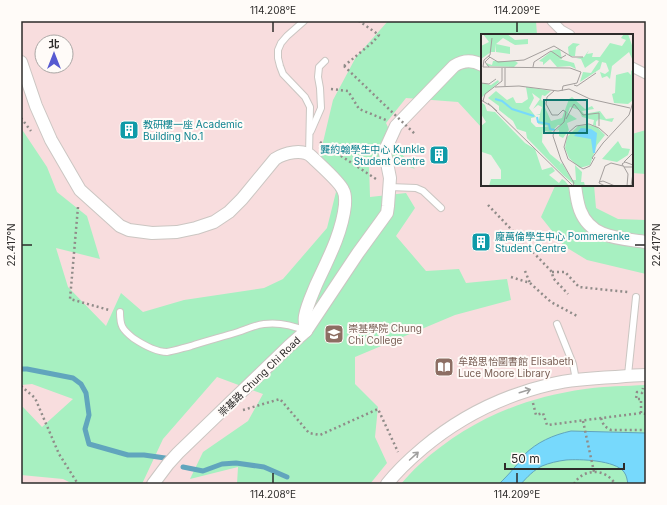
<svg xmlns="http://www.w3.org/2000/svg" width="667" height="505" font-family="Inter,'Noto Sans TC',sans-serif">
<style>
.education{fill:#f8ddde;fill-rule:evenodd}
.green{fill:#a7f0c1}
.water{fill:#77d9fc;stroke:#61a5bd}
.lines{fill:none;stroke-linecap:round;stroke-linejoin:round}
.stream{stroke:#61a5bd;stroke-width:5}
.service-casing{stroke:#cbc6c2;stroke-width:8}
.pedestrian-casing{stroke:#cbc6c2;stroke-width:11}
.minor-casing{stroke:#cbc6c2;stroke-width:14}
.path{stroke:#908c89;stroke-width:2.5;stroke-dasharray:2 3;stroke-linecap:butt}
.service{stroke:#fff;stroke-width:6}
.pedestrian{stroke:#fff;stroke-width:9}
.minor{stroke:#fff;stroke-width:12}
.path-bridge{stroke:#908c89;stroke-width:2.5;stroke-dasharray:2 3;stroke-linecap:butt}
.oneway{stroke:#a0a09f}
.ticks{fill:none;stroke:#2d2b2a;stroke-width:1.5}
.labels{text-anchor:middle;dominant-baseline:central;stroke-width:4;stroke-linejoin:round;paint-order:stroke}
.culture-label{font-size:10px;fill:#0d838f;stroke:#fffbf8;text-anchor:start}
.education-label{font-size:10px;fill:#785e54;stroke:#fffbf8;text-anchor:start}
.street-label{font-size:10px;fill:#2d2b2a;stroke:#fffbf8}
.inset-river{fill:none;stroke:#77d9fc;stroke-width:2}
.inset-road{fill:none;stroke:#a49f9d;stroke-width:1}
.view{fill:#0f766e;fill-opacity:0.15;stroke:#0f766e;stroke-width:2}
.inset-edge{fill:none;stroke:#2d2b2a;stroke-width:2}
.neatline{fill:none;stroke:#2d2b2a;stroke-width:1.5}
.ticks-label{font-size:10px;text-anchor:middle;fill:#2d2b2a}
</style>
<rect width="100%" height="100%" fill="#f3ede9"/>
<path class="education" d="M 21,21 L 646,21 L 646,484 L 21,484 ZM 482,35 L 632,35 L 632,185 L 482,185 ZM 42,42 L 66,42 L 66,66 L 42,66 Z"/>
<g class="green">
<polygon points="388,21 536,21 537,35 482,35 482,128 458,102 406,98 386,123 399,151 415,169 401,164 369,165 370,197 406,193 415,208 396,236 426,271 459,269 466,283 507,279 511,300 455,315 355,357 355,384 378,407 375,437 387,463 370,484 237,484 238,467 190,479 203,452 248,421 263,394 217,377 163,439 142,484 73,484 63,479 21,475 21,408 23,407 42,427 73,399 32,384 21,385 21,128 47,167 57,192 87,216 100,259 56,248 68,287 106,326 121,293 143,312 184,300 264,288 283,279 327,228 336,192 320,155 333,100 356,57"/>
<polygon points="646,130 646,174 632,173 632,134"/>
<polygon points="554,185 594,185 596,208 618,219 646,220 646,274 587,260 564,246 541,217 555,186"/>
<path d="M 646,385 L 646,484 L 401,484 C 407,477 413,470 420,464 C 468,421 521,398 585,389 C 605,386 626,386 646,385 Z"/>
</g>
<path class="water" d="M 571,431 L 646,433 L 646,484 L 628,484 C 627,480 627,476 624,472 C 615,460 580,459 566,460 C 558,461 549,463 542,466 C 534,470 527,477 521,484 L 499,484 C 504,479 510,473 514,468 C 518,464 521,459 524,455 C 537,442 553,435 571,431 Z"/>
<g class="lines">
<g class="stream">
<polyline points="21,369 27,369 73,378 81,384 86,393 89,415 85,429 89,444 128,455 144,455 165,458"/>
<polyline points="183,467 203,471 222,464 236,463 264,467 287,477"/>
</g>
<defs>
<g id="service">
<polyline points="304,21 287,36 281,43 278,50 278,58 280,66 283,74 305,97 310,107 309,155"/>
<polyline points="311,131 321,108 320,88 318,77 319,67 325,61"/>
<polyline points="389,187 416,188 423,191 441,208"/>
<path d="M 120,312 C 120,326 122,329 133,338 C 142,344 155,352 167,352 C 174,351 183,348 191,346 C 206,341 222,337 238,332 C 247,329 255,325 264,324 C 279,322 292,325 306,331"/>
<polyline points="557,324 573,364 576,380"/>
<polyline points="628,375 636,297"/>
</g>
<g id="pedestrian">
<polyline points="552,21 561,30 570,35"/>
<polyline points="632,67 646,74"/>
</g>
<g id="minor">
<path d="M 21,62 L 36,106 L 51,140 L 80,190 L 120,226 L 129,230 L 152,233 L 177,232 L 196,228 L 214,222 L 229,212 L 242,199 L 275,159 C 284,153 303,148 312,157 C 319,164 340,182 343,190 C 346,195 345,200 345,205 C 342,233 328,259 316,285 C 312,295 307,305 305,316 C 304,321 305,326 306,331 L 289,346 L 178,453 L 168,464 L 153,484"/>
<path d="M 575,185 C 576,193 577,202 580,210 C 591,239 620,238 646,242"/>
<path d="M 306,331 L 358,253 L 382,220 L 387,213 L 388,206 L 390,178 L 385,153 L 386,148 L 396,126 L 454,66 C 463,60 473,60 482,65"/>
<path d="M 387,484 C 397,471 410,459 423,448 C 461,416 505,395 552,384 C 573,379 595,378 616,377 C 626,376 636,375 646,375"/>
</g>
</defs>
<use href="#service" class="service-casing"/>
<use href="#pedestrian" class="pedestrian-casing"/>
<use href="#minor" class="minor-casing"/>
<g class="path">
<polyline points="344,66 373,42 379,35 359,21"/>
<polyline points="331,89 348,91 359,109 386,120"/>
<polyline points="21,118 31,131"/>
<polyline points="320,142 376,179"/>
<polyline points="488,205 552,272 553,278 568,294"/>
<polyline points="78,207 70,299 109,310"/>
<polyline points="525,271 530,283"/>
<polyline points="552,272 565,272 579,287 628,292"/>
<polyline points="511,277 530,283 551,302 577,316"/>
<polyline points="21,386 35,398 59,454 78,484"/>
<polyline points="533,403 536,415 543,413 547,425 641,413 646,414"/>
<polyline points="243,410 280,399 309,433 320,435 378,409 398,452"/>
<polyline points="641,413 641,399 636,399 637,392 642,393 643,388"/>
<path d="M 601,418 C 603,425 605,427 611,430 L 646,430"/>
<polyline points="583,421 594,472"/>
<path d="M 574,484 C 583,468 606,468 615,484"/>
</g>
<use href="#service" class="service"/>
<use href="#pedestrian" class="pedestrian"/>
<use href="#minor" class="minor"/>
<polyline class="path-bridge" points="344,66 416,135"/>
</g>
<defs><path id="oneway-shaft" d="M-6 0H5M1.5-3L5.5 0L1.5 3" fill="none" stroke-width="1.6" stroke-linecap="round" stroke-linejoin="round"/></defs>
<g class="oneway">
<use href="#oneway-shaft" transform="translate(525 391) rotate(-17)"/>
<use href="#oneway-shaft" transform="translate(414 456) rotate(-42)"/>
</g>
<path class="ticks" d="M 273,22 L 273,32M 517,22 L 517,32M 22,245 L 32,245M 635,245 L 645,245M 273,473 L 273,483M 517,473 L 517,483"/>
<defs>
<symbol id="building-square" viewBox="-11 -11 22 22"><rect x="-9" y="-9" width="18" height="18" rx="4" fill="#0f9aa8" stroke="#fffbf8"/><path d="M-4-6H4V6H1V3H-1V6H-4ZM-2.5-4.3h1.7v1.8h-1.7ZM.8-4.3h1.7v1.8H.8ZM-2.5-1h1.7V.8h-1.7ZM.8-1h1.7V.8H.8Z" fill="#fff"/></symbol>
<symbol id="university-square" viewBox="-11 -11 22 22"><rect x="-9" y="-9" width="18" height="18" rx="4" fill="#8d6e63" stroke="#fffbf8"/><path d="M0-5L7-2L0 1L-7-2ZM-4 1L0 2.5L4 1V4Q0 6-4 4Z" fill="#fff"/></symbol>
<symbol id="library-square" viewBox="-11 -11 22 22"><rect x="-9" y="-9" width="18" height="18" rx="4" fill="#8d6e63" stroke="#fffbf8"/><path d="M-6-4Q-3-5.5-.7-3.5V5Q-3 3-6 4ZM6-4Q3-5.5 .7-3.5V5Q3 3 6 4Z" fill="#fff"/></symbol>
</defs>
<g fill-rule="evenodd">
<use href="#building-square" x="118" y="119" width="22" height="22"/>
<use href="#building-square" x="428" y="144" width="22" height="22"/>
<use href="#building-square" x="470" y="231" width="22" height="22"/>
<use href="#university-square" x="323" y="323" width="22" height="22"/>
<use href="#library-square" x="433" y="356" width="22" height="22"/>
</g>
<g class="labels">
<g class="culture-label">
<text x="143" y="124">教研樓一座 Academic<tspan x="143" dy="12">Building No.1</tspan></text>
<text x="425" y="149" text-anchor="end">龔約翰學生中心 Kunkle<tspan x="425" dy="12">Student Centre</tspan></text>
<text x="495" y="236">龐萬倫學生中心 Pommerenke<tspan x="495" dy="12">Student Centre</tspan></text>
</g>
<g class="education-label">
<text x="348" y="328">崇基學院 Chung<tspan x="348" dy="12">Chi College</tspan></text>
<text x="458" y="361">牟路思怡圖書館 Elisabeth<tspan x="458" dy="12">Luce Moore Library</tspan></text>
</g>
<g class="street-label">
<text transform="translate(259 376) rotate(-44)">崇基路 Chung Chi Road</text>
</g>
</g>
<g transform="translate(481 34)">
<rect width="152" height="152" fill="#f3ede9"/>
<path d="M 2,0 L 26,0 L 34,6 L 47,5 L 47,10 L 34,11 L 22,4 L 15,10 L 29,13 L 29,20 L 15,18 L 15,10 L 14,18 L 10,18 L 0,25 L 0,12 L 8,8 ZM 143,0 L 147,0 L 152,14 L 152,27 L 148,18 L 131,32 L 129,45 L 126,42 L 121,44 L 119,38 L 124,40 L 128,37 L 125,29 L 121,28 L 119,35 L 99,48 L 102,38 L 110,39 L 118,27 L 115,26 L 104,34 L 100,25 L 95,24 L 103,23 L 108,16 L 106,20 L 112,19 L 111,23 L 119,23 L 129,9 L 141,12 L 145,6 L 140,4 ZM 92,9 L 99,10 L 95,13 L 94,22 L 88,22 L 87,13 ZM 79,15 L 81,25 L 78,25 L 93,29 L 95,35 L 89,32 L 76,33 L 69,25 L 62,31 L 62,28 L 58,27 L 72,16 ZM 12,27 L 34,27 L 37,29 L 33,33 L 6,32 L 5,29 L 11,31 ZM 150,36 L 152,39 L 152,66 L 147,70 L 133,69 L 131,60 L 134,59 L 135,41 L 147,38 L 150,41 ZM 17,46 L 18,48 L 0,64 L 0,49 L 10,51 ZM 45,53 L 70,57 L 64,62 L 61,61 L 60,65 L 61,67 L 63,65 L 62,69 L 70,87 L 81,84 L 88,65 L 91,63 L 104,75 L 111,72 L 113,75 L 101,77 L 103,80 L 119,77 L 125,85 L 133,84 L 131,88 L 118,85 L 116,88 L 118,84 L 115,88 L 115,92 L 112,91 L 113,86 L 101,83 L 98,76 L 89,73 L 87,79 L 96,85 L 86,89 L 88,96 L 82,104 L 78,102 L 78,96 L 75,97 L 80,91 L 77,91 L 70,98 L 64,97 L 64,93 L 68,92 L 57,90 L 59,81 L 55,80 L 59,80 L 61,73 L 57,71 L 52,75 L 59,65 L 51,59 L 53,64 L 48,74 L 55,83 L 50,84 L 50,88 L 55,93 L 62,93 L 61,108 L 69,120 L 80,129 L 78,131 L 81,129 L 91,146 L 95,146 L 94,131 L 101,138 L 100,148 L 103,148 L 104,152 L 95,152 L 82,141 L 46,104 L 45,98 L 36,95 L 32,87 L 18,76 L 18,72 L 7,64 L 15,57 L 26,66 L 32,63 L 35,69 L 41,69 L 47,65 ZM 0,68 L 4,71 L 6,77 L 14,78 L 44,109 L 54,115 L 61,136 L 71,133 L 74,137 L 68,141 L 78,149 L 81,145 L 84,147 L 88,152 L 8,152 L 10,145 L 20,145 L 20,136 L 10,121 L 1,118 L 0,121 L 0,92 L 5,88 L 0,80 ZM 108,91 L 116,93 L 124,101 L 116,111 L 109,131 L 99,134 L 88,124 L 84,114 L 86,103 L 97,92 ZM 137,107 L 141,114 L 149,115 L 147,121 L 136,128 L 121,125 Z" fill="#a7f0c1"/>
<path d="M 100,94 L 110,95 L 116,99 L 114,119 L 112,119 L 110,105 L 93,102 Z" fill="#77d9fc"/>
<path class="inset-river" d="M 14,65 L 21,67 L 31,75 L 53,82M 56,83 L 57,88 L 68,90 L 69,95 L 74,96"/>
<path class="inset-road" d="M 9,21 L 3,26 L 2,33 L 89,34 L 100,38 L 96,49 L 82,52 L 81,57M 9,21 L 11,4M 7,22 L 17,28 L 43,26 L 73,12 L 91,23 L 102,23M 8,33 L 4,28 L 9,23M 52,33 L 53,28 L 70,17 L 80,24 L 85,21M 24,34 L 24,52M 0,49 L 8,50 L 15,45M 93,51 L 96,52 L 115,39M 14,53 L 38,52 L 77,57 L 88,55 L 109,65 L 149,74M 73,57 L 66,63 L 65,70 L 71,81 L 77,81 L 82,76 L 85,78 L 83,88 L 73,97 L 72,102 L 80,126 L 93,149 L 92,151M 0,66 L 10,72 L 92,152M 2,67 L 4,60 L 21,47 L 21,34M 7,69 L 16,77M 85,85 L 93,70 L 102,81 L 118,79 L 118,92M 114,123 L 109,132 L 102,135 L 87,125 L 83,113 L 87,99 L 95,92 L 108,90 L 118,94 L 127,102M 113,126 L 111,124 L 122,109 L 148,81 L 152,68M 143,128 L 152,119M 152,131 L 144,128 L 141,130 L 143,133 L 152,133M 143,133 L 147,140 L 146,152M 118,148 L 122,147 L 134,152M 124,152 L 118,149 L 124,132 L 130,129 L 142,132M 150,152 L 152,139"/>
<path class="view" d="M 63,66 L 106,66 L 106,99 L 63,99 Z"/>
<rect width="152" height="152" class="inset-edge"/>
</g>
<rect width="667" height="505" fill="none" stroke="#fffbf8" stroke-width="44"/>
<g transform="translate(54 54)"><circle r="19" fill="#fffbf8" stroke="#aba8a6"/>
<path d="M0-3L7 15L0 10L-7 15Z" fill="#575ad1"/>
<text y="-6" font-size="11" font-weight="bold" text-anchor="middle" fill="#2d2b2a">北</text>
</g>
<path d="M505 463v6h119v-6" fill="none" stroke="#2d2b2a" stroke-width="2"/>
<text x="511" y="463" font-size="12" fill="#2d2b2a" stroke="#fffbf8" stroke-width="3" paint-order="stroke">50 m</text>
<rect x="22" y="22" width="623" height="461" class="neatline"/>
<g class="ticks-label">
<text x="273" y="14">114.208°E</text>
<text x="517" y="14">114.209°E</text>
<text transform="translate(11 245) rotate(-90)" y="4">22.417°N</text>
<text transform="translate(656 245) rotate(-90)" y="4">22.417°N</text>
<text x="273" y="498">114.208°E</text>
<text x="517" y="498">114.209°E</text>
</g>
</svg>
